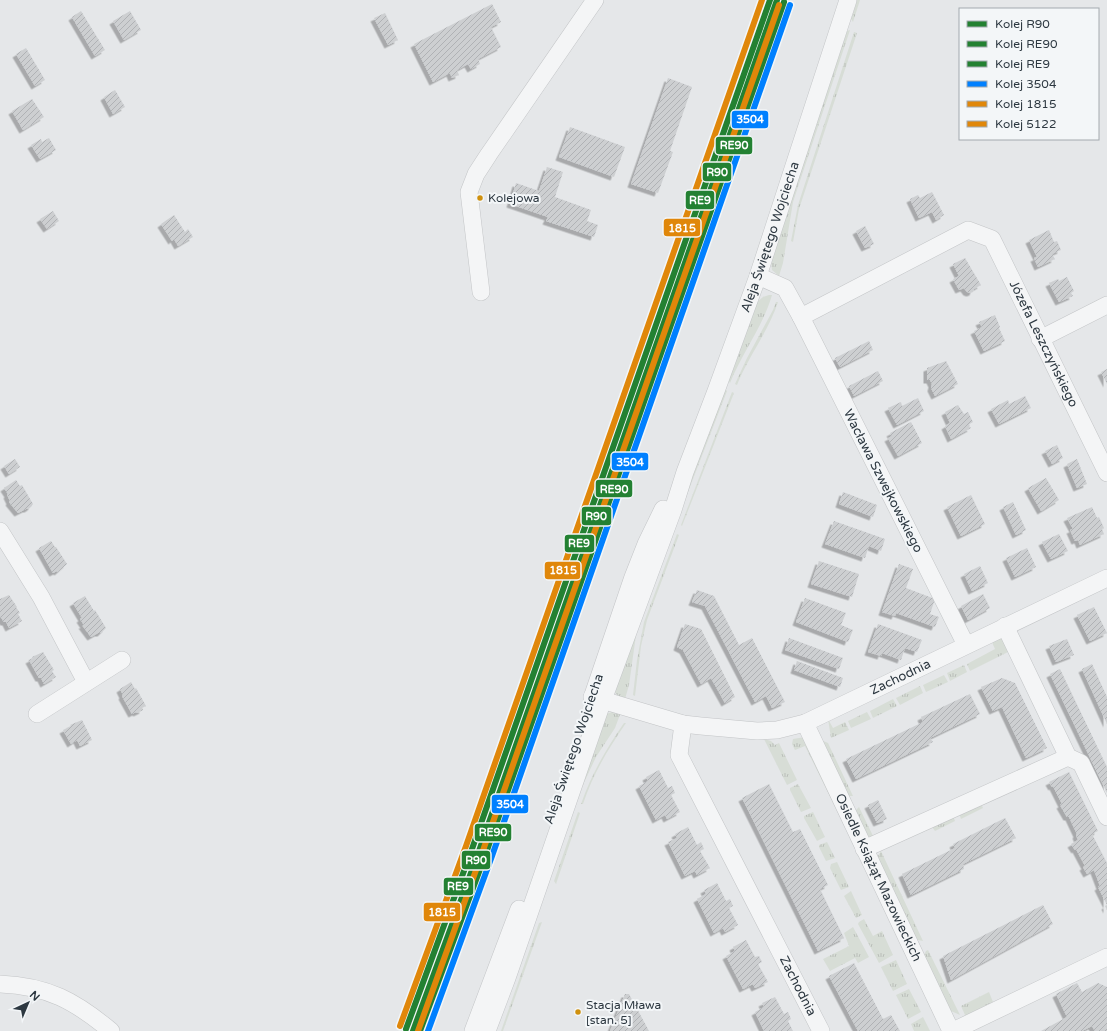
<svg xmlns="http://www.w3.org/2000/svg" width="1107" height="1031" font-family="'Varela Round',sans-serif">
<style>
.grass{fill:url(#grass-tufts)}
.building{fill:url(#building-hatch);filter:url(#shadow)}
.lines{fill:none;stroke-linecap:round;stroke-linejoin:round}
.minor-casing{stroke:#c3c5c7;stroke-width:18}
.minor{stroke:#f4f5f6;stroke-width:17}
.rail-1-casing{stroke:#f3f6f8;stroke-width:9}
.rail-2-casing{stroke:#f3f6f8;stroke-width:9}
.rail-3-casing{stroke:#f3f6f8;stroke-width:9}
.rail-4-casing{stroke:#f3f6f8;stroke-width:9}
.rail-5-casing{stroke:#f3f6f8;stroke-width:9}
.rail-6-casing{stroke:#f3f6f8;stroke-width:9}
.rail-1{stroke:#238132;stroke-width:6}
.rail-2{stroke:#238132;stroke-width:6}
.rail-3{stroke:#238132;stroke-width:6}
.rail-4{stroke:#0080ff;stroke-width:6}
.rail-5{stroke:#e0870a;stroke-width:6}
.rail-6{stroke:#e0870a;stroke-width:6}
.bus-dot{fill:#cf900d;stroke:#f3f6f8;stroke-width:1.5}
.labels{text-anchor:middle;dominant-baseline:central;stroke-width:4;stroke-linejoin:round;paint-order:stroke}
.bus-label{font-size:12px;fill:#2d3841;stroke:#f3f6f8;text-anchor:start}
.street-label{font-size:13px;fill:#2d3841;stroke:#f3f6f8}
.line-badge{stroke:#f3f6f8;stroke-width:1.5}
.badge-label{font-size:11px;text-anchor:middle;font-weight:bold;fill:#fff}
</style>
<defs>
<pattern id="grass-tufts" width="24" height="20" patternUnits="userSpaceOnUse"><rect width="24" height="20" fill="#d7ddd6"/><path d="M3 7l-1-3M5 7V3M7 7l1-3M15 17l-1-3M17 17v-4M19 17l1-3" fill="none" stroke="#b9beb9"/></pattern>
<pattern id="building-hatch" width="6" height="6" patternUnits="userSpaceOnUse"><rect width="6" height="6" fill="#cdcfd1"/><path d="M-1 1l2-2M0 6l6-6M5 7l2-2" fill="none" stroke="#b0b2b5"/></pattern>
<filter id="shadow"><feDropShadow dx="-3.5" dy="3.5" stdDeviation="0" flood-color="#0004"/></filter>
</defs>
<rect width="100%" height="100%" fill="#e5e7e9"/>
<g class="grass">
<polygon points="857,0 860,0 853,22 851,19"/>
<polygon points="850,30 793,202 783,263 779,276 772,270 771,262 847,31"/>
<polygon points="854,32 857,33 799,209 793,242 791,241 798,205"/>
<path d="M 769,295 L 772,295 C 763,326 742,353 730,383 L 728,380 L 757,302 L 763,297 Z"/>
<path d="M 776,302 L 778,302 C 769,330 748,357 737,385 L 735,384 L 747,358 L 773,310 Z"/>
<polygon points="726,390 727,391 676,523 674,520 724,392"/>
<polygon points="732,392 734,393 682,526 681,525"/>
<polygon points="677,534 679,535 647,620 641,646 635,696 633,695 637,660 644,622"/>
<path d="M 636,635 L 629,685 L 625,699 C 619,697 616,695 613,689 Z"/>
<polygon points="995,637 1004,638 1012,650 970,671 967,664 995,649 991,640"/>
<polygon points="964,665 967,672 950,681 947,673"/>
<polygon points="944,675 948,682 926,692 923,685"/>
<polygon points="920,686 923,693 900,705 896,698"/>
<polygon points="893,699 897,706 873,718 870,711"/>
<polygon points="615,711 621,712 615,728 596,757 582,787 606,714"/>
<polygon points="867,712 871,719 851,728 848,721"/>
<polygon points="828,719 833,728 845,722 849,730 831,738"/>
<path d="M 624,723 L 626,723 C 608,749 593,774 583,804 L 581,804 C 592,773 606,749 624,723 Z"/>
<polygon points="805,737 879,896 805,746 795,750 792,744 793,739"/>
<polygon points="764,739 771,741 775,745 779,743 797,780 787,785"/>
<polygon points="821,740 828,743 853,796 849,796"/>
<polygon points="798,784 811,808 801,812 790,790 790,788"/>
<polygon points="980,802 983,808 961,819 959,813"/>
<polygon points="859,807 874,838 868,836 855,811"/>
<polygon points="578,812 580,813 556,884 554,881"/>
<polygon points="813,812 825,837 817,841 804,818 804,816"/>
<polygon points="953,816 955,821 935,831 932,827"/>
<polygon points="827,842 835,858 826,861 819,847 819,845"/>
<polygon points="881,851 923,941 918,940 915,938 879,862 878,856"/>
<polygon points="837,862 849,887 841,890 830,868 831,864"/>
<polygon points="851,891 862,915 856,918 844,896"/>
<polygon points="864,919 873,936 882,931 893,955 879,963 858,924 859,922"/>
<polygon points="542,922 503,1031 501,1031 539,923"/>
<polygon points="853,927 869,957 858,963 855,958 830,971 823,959 849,946 844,933"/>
<polygon points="928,950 960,1015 951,1011 924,955 926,951"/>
<polygon points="896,960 907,984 893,991 881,967"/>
<polygon points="909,989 921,1012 908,1019 896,995"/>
<polygon points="989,992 993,1002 968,1015 965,1015 961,1006"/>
<polygon points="923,1017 930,1031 914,1031 911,1024"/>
</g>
<g class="building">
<polygon points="492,4 501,22 491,27 501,47 478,59 480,64 471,69 468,64 457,70 459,75 452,78 450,73 433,82 414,44"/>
<polygon points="81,11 105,50 95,56 72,17"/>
<polygon points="130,11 141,30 124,40 113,21"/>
<polygon points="385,13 398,40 388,45 374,18"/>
<polygon points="26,48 45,80 35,86 16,54"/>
<polygon points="668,78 692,87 670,151 673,152 658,193 631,184"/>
<polygon points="115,90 125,107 113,114 104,97"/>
<polygon points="32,99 44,117 23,130 12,111"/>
<polygon points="570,127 625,147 614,177 559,157"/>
<polygon points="49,138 56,150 40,159 31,145 41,139 42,142"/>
<polygon points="547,167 563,172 555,197 591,210 587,221 598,225 594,237 546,221 548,217 510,204 516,183 539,191"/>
<polygon points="932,192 944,215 936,220 932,212 919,218 910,199 918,195 920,198"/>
<polygon points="53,211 59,221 47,229 40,219"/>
<polygon points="174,215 185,232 188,229 193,237 178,246 174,239 172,241 161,224"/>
<polygon points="865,226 874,244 865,248 856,231"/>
<polygon points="1049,230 1054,242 1057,241 1061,250 1052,254 1055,259 1038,267 1034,258 1037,257 1029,240"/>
<polygon points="965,258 981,285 974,289 973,292 970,293 967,292 964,288 959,290 953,279 959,276 953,264"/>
<polygon points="1067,277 1074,291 1071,293 1073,296 1059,302 1049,283 1058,279 1059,281"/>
<polygon points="995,315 1000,327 999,328 1005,341 984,351 974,331 982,327 979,322"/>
<polygon points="869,341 873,350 840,367 835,358"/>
<polygon points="946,361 958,384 935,396 931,388 932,384 930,380 927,380 927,368"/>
<polygon points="1107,369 1107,384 1101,372"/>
<polygon points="878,371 883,381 854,396 849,386"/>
<polygon points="1025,396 1031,408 999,424 991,409 1008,400 1009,404"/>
<polygon points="918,398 924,411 897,425 888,408 901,402 902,406"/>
<polygon points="958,405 964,414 968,412 973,422 968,425 971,428 951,439 945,426 950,423 945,412"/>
<polygon points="911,422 922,443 898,456 888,438 892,436 890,433"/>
<polygon points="1057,445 1063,458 1052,464 1045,451"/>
<polygon points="15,459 20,467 9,474 4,466"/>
<polygon points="1077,459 1087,484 1077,488 1067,464"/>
<polygon points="1046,478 1059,500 1041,511 1028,488"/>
<polygon points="16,480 20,486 22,485 33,504 31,507 28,509 26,509 18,513 9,502 10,501 7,495 8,494 4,488"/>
<polygon points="843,492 877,505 873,517 839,504"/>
<polygon points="971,495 985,524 961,536 947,507"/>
<polygon points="1013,502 1026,530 1016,535 1003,507"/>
<polygon points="1092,507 1097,518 1099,517 1104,528 1102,529 1104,534 1080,545 1078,540 1075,541 1070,530 1073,529 1067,518"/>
<polygon points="834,521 885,539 881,551 869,546 865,558 825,544"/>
<polygon points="1059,534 1068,551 1051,559 1042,542"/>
<polygon points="51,541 55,547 56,547 67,564 58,572 57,571 53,573 39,548"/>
<polygon points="1027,548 1036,567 1015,577 1006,558"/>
<polygon points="819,561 859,574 852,597 811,584"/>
<polygon points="899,564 913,569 906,588 935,599 930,614 939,617 935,627 896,613 895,616 882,612"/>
<polygon points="980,566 988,583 972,591 964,574"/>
<polygon points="697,590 714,596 739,645 752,638 785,702 772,708 766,696 755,702 705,606 692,602"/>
<polygon points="983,594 990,608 968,620 961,606"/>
<polygon points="9,595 17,607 16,607 20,613 18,614 22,621 9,628 6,622 4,622 0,616 0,599"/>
<polygon points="85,596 94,611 95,610 106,628 101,633 98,633 91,637 82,625 84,625 80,619 82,618 73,603"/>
<polygon points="805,598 846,613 841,625 853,630 848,642 796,622"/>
<polygon points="1094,607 1107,633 1090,641 1077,615"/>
<polygon points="685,624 701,629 735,697 725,703 711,678 701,684 683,650 677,647"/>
<polygon points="878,624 922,640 917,652 905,648 901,660 882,653 881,656 868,652"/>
<polygon points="789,638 843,658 839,669 785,650"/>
<polygon points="1067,639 1074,655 1056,662 1049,646"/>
<polygon points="43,652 54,670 52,671 56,677 44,684 41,678 39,678 29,660 33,658 32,657"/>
<polygon points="797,661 843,678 840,687 794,670"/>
<polygon points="1092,664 1107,697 1107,724 1082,669"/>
<polygon points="1060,669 1107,767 1107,793 1050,674"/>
<polygon points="1002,678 1015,683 1047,748 1026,758 1002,707 993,711 981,687"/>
<polygon points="131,682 135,689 136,688 146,706 142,708 143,710 137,713 136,712 132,714 122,696 123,695 120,689"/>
<polygon points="970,694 980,714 930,738 933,742 856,779 846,759 923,722 921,717"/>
<polygon points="82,720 92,740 80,746 77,740 71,744 63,730 71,726 70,725"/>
<polygon points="659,770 668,788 672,786 675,793 671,795 680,812 667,819 665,815 656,820 639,786 648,781 646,777"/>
<polygon points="1069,772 1098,831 1092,834 1107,863 1107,910 1105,906 1107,905 1098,887 1100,886 1094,870 1087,874 1083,867 1085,866 1076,849 1075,850 1071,844 1078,840 1076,835 1077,834 1069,817 1067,817 1060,805 1062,804 1053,786 1052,787 1049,782"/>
<polygon points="769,784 793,832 800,829 828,885 820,889 844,938 818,951 742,798"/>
<polygon points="878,800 887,819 877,823 868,805"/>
<polygon points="1005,818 1016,838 963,864 964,869 911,895 902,874 955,848 953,844"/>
<polygon points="688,827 697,845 701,842 704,849 700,851 710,868 697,875 695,871 685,876 668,842 677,838 675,834"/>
<polygon points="717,883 726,901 730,899 733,906 729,908 738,925 725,932 723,928 714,933 697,899 706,894 704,890"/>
<polygon points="1043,905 1053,924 951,980 943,956"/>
<polygon points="746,940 755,957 759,956 762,962 758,964 768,982 755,988 753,984 743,989 726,956 735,951 733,947"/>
<polygon points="854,963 883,1019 891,1015 900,1031 858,1031 829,976"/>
<polygon points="1077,983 1082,992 1098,983 1107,987 1107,1031 1095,1031 1092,1026 1082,1031 1041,1031 1067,1017 1056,994"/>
<polygon points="625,994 629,994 649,1031 610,1031"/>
<polygon points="775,997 784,1014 788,1012 791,1019 788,1021 793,1031 764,1031 755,1012 764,1007 762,1003"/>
</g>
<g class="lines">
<defs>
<g id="minor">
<polyline points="758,276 785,288 801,317"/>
<polyline points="481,292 469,192 476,174 489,154 595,0"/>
<polyline points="1040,339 1107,305"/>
<polyline points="0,531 41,597 86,682"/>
<polyline points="1005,626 1068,757 1081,763 1107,817"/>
<path id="s1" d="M 966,645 L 801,317 L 968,230 L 992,239 L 1107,473"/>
<polyline points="593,695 633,577 646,544 663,509"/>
<path id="s2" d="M 592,697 L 683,724 L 701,726 L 757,731 L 777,730 L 805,723 L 1107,578"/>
<polyline points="37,714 122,660"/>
<path id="s3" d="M 805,723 L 951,1031"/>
<path id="s4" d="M 683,724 L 679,755 L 821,1031"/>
<polyline points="864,849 1068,757"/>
<path d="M 0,984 C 48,986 75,1001 111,1031"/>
<polyline points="473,1031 519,909"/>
<path id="s5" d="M 487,1031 L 507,978 L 603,700 L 673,510 L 685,472 L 716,391 L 758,276 L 848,0"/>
<polyline points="953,1031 1107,957"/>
</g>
</defs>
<use href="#minor" class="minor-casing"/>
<use href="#minor" class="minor"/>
<defs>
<polyline id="rail-1" points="413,1031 479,851 777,0"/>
<polyline id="rail-2" points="420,1031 486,853 784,2"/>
<polyline id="rail-3" points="406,1029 472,849 770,0"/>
<polyline id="rail-4" points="428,1031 492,856 790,5"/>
<polyline id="rail-5" points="400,1026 466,846 762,0"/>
<polyline id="rail-6" points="418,1031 480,859 779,5"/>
</defs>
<use href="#rail-1" class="rail-1-casing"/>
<use href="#rail-2" class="rail-2-casing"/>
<use href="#rail-3" class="rail-3-casing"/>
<use href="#rail-4" class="rail-4-casing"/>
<use href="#rail-5" class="rail-5-casing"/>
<use href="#rail-6" class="rail-6-casing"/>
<use href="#rail-1" class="rail-1"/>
<use href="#rail-2" class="rail-2"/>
<use href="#rail-3" class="rail-3"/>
<use href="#rail-4" class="rail-4"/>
<use href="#rail-5" class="rail-5"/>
<use href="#rail-6" class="rail-6"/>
</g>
<g class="bus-dot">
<circle cx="480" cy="198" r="3.5"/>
<circle cx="578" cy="1012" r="3.5"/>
</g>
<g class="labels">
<g class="bus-label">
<text x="488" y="198">Kolejowa</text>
<text x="586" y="1005">Stacja Mława<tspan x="586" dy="15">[stan. 5]</tspan></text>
</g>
<g class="street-label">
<text stroke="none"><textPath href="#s5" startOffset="843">Aleja Świętego Wojciecha</textPath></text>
<text stroke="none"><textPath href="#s1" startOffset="698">Józefa Leszczyńskiego</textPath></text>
<text transform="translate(883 481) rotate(63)">Wacława Szwejkowskiego</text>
<text stroke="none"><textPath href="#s2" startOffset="324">Zachodnia</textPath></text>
<text transform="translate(574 749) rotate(-71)">Aleja Świętego Wojciecha</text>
<text stroke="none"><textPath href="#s3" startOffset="171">Osiedle Książąt Mazowieckich</textPath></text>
<text stroke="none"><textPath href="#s4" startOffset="291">Zachodnia</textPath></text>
</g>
</g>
<g class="line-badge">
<rect x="731" y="110" width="38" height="19" rx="4" fill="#0080ff"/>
<rect x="715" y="136" width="38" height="19" rx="4" fill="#238132"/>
<rect x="702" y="162" width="30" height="20" rx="4" fill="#238132"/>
<rect x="685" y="190" width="30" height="20" rx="4" fill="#238132"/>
<rect x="663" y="218" width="38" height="19" rx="4" fill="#e0870a"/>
<rect x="611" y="452" width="38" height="19" rx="4" fill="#0080ff"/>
<rect x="595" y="479" width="38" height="19" rx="4" fill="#238132"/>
<rect x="581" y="506" width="31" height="20" rx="4" fill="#238132"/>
<rect x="564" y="534" width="31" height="19" rx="4" fill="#238132"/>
<rect x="544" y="561" width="37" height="19" rx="4" fill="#e0870a"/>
<rect x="491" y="794" width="38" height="20" rx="4" fill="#0080ff"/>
<rect x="474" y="823" width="38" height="19" rx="4" fill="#238132"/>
<rect x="461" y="850" width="30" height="20" rx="4" fill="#238132"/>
<rect x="443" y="877" width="31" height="19" rx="4" fill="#238132"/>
<rect x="423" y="902" width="38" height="20" rx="4" fill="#e0870a"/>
</g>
<g class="badge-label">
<text x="750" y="123">3504</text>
<text x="734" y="149">RE90</text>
<text x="717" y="176">R90</text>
<text x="700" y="204">RE9</text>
<text x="682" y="232">1815</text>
<text x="630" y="466">3504</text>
<text x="614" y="493">RE90</text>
<text x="596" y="520">R90</text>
<text x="579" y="547">RE9</text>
<text x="563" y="574">1815</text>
<text x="510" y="808">3504</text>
<text x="493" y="836">RE90</text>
<text x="476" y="864">R90</text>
<text x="458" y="890">RE9</text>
<text x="442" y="916">1815</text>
</g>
<rect x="959" y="8" width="140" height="132" fill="#f3f6f8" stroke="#a4aaaf"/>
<rect x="967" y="21" width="20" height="6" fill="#238132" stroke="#a4aaaf"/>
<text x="995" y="28" font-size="12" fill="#2d3841">Kolej R90</text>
<rect x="967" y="41" width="20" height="6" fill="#238132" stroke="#a4aaaf"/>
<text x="995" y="48" font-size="12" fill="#2d3841">Kolej RE90</text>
<rect x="967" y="61" width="20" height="6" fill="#238132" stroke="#a4aaaf"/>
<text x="995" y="68" font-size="12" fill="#2d3841">Kolej RE9</text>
<rect x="967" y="81" width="20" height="6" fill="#0080ff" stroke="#a4aaaf"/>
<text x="995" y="88" font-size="12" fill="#2d3841">Kolej 3504</text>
<rect x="967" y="101" width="20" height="6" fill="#e0870a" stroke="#a4aaaf"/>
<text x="995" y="108" font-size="12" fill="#2d3841">Kolej 1815</text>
<rect x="967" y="121" width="20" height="6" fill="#e0870a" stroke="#a4aaaf"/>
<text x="995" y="128" font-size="12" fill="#2d3841">Kolej 5122</text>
<g transform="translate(28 1003) rotate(44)" stroke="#f3f6f8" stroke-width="3" paint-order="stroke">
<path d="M0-3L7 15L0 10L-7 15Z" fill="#2d3841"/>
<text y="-6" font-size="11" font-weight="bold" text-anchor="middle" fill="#2d3841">N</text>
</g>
</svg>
